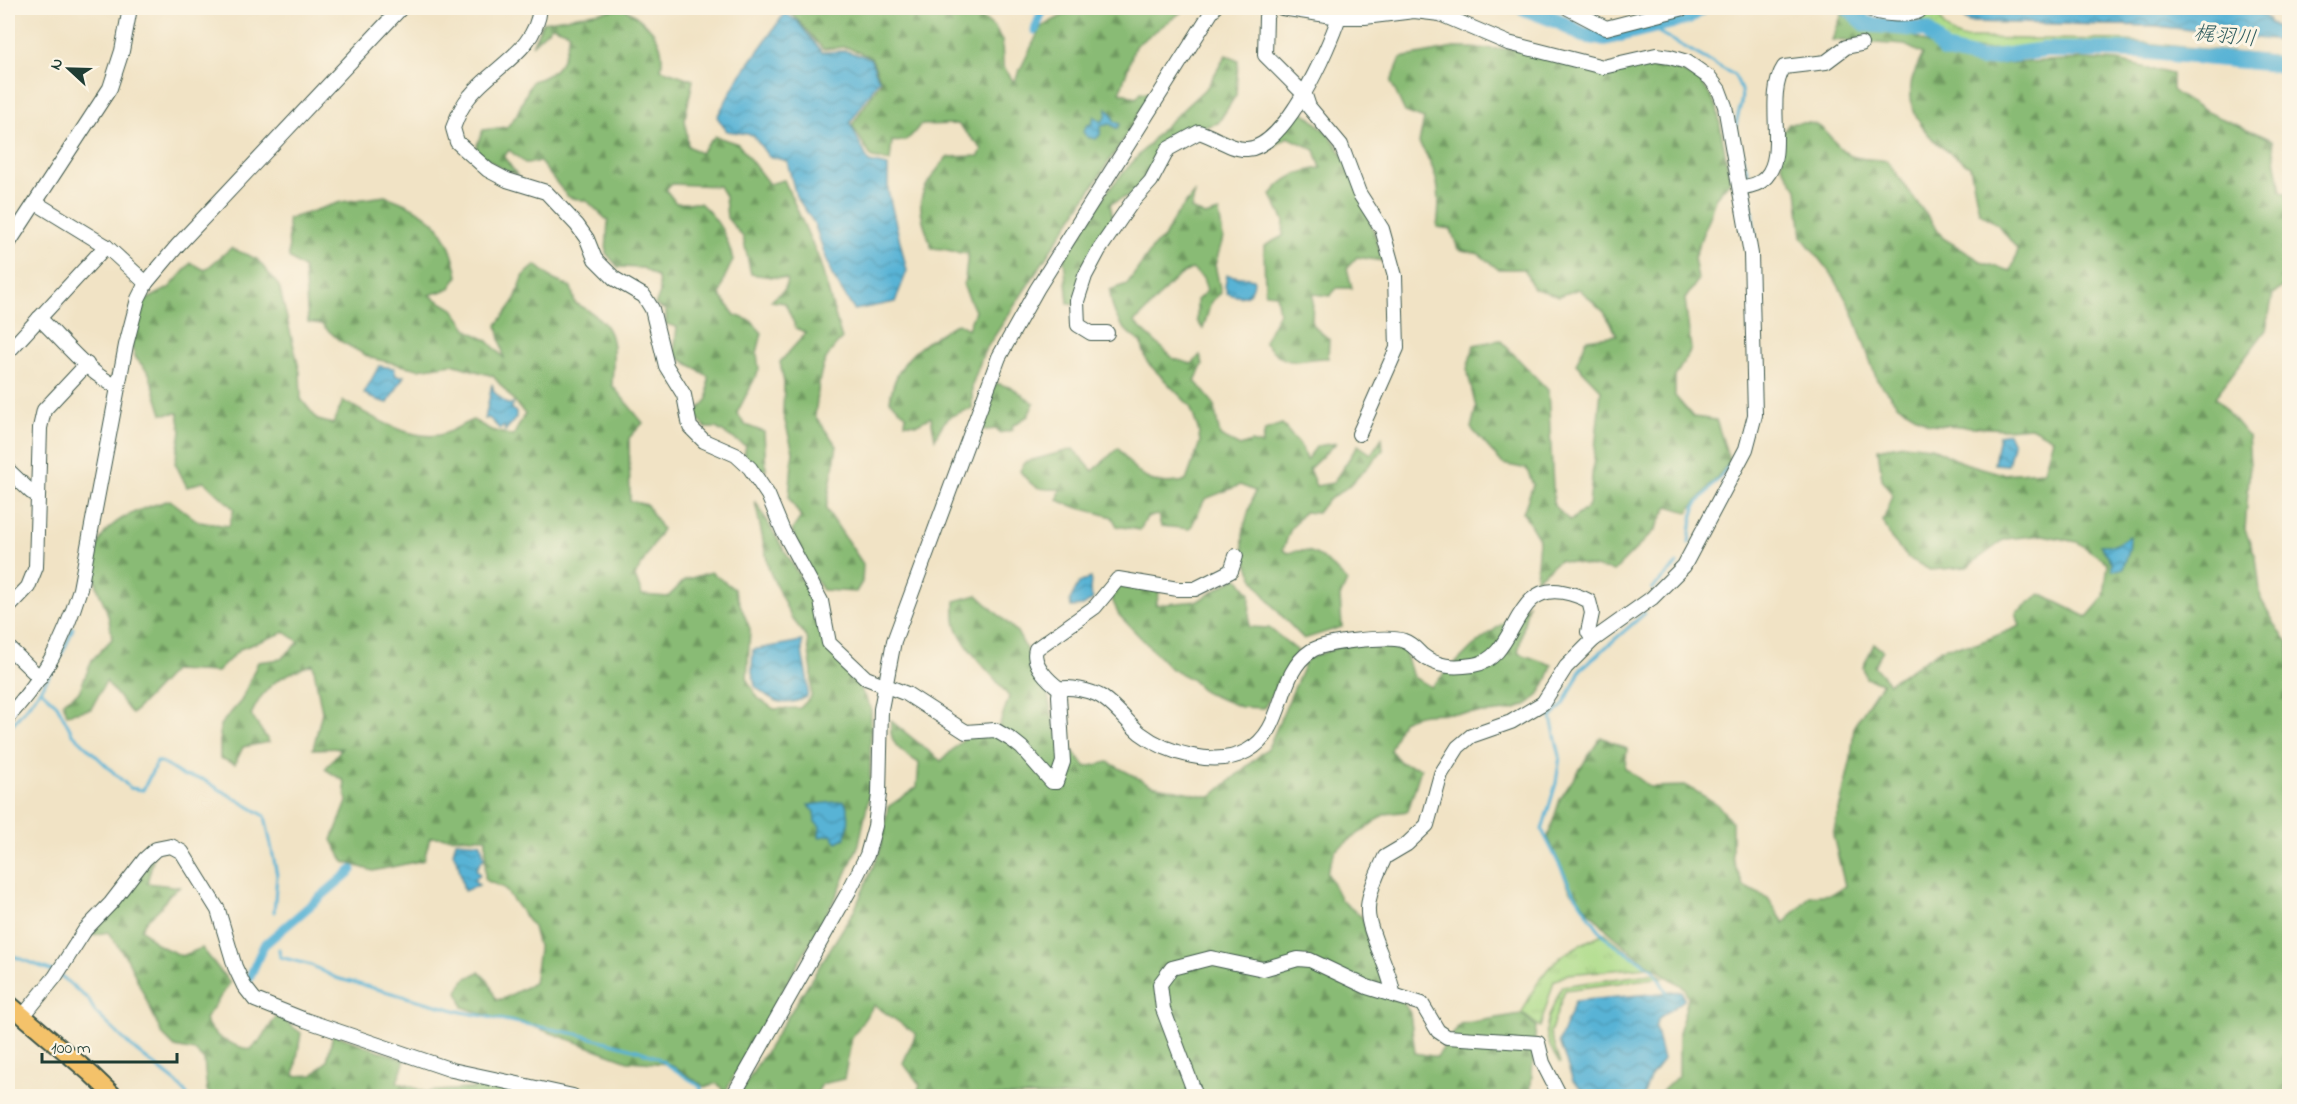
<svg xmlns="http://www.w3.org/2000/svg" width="2297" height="1104" font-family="'Indie Flower','Klee One',sans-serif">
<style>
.grass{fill:url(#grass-tufts);stroke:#668c5e;stroke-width:1.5}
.forest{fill:url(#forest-firs);stroke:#547c54;stroke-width:1.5}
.water{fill:url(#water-waves);stroke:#3c7884;stroke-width:1.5}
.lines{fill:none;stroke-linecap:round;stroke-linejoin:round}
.stream{stroke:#58b3d5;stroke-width:3}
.canal{stroke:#58b3d5;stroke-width:9}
.river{stroke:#58b3d5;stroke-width:16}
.minor-casing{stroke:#3e564a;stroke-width:16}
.major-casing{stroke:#3e564a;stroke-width:20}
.minor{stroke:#fff;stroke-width:14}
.major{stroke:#f4c26a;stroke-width:16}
.labels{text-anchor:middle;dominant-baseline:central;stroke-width:6;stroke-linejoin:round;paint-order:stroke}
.water-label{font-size:21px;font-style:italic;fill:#2d5a5c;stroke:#fcf5e5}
</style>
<defs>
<pattern id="grass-tufts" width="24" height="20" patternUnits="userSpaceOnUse" patternTransform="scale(1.5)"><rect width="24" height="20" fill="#acdb88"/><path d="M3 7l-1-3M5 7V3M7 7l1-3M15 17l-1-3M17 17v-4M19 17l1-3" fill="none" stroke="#94bd76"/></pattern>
<pattern id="forest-firs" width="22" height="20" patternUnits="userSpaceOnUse" patternTransform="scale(1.5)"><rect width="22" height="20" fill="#89bb74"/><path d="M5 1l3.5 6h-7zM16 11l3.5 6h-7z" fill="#6f9960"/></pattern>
<pattern id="water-waves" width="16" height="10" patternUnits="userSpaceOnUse" patternTransform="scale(1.5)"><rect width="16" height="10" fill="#58b3d5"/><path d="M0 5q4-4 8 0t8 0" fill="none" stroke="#4893ae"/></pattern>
</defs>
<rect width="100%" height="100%" fill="#fcf5e5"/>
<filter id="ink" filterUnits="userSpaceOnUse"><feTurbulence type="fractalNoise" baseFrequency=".0167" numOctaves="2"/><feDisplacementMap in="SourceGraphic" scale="12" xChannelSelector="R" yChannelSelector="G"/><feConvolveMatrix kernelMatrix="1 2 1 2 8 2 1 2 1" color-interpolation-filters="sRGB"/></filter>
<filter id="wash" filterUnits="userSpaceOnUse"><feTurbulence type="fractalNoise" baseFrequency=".008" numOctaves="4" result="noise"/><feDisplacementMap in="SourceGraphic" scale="24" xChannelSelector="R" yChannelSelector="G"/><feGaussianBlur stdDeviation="1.35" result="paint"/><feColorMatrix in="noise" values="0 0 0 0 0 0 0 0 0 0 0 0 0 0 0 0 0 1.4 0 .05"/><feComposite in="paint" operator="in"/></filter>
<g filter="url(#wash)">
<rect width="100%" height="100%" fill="#f1e3c5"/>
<g class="grass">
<path d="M 1926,8 L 1939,8 C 1939,24 1946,31 1961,38 L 2116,40 L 2289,58 L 2289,63 L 2124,46 L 1956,50 C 1939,43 1935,27 1920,19 Z"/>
<path d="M 1605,933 L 1648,967 L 1568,974 L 1554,981 L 1540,1027 L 1522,1013 C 1545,964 1556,955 1605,933 Z"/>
<path d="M 1657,973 L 1663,977 L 1565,990 L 1550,1033 L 1560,1064 C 1537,1030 1547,1022 1562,986 Z"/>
</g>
<g class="forest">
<path d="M 624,8 C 647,23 667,38 661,69 L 693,80 L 685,118 L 688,146 L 700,153 L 715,136 L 738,144 L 769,184 L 784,180 L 819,259 L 842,339 C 816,363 820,383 815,416 L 837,446 L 826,509 L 863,564 L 862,582 L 856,592 L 823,590 L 802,559 L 792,530 L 801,517 L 789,498 L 793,451 L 783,414 L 784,383 L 780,362 L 806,333 L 796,328 L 785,303 L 771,301 L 785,289 L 787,279 L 751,274 L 743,237 L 727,218 L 725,196 L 719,186 L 672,184 L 666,190 L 676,203 L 700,203 C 719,220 727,236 733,260 L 724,279 L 720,295 L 735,315 L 751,321 L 762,333 L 757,353 L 759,370 L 737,413 L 745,425 L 764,432 L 766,470 L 754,470 L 744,455 L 746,446 L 716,428 L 706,428 L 694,415 L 708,399 L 708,376 L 674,355 L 677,327 L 666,324 L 666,310 L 655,305 L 660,293 L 658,278 L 643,268 L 618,267 L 606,253 L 608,221 L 587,201 L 568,197 L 540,162 L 525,163 L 509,150 L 504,157 L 517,175 L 499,167 L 475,150 L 483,130 L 507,127 L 516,116 L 532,81 C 559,75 566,58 569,32 L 552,26 L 532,45 L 543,22 Z"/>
<path d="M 787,8 L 971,8 L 995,28 L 1002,41 L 1003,66 L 1014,82 L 1041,27 L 1071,11 L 1068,8 L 1187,8 L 1135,46 L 1120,92 L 1136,98 L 1141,92 L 1149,93 L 1127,134 L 984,352 L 972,385 L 972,409 C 950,414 944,418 935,439 L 931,417 L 917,424 L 905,423 L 906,415 L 890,401 C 895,359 924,342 958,323 L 968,329 L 975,311 L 964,287 L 968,253 C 955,255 945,246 932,249 C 915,199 915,198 947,157 L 979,156 L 982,149 L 958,124 L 920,125 C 912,136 906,144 892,141 L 890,161 L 872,158 L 852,125 L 881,81 L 871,57 L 846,47 L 823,49 Z"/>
<path d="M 1842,14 L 1864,27 L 1912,35 L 1955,59 L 1977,65 L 2083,59 L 2118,61 L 2172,74 L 2172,90 C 2198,112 2240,125 2272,140 L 2281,191 L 2289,194 L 2289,282 L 2273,294 L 2266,330 L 2215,397 L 2248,436 L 2250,465 L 2245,530 L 2256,557 L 2261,599 L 2279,631 L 2289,643 L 2289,1096 L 1657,1096 L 1679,1075 L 1679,1033 L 1688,998 L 1685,988 L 1642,960 L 1608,931 L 1570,890 L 1548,837 L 1560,799 L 1601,737 L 1627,749 L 1625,768 L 1650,787 L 1687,786 L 1717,804 L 1732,822 L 1732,857 L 1743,886 L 1768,898 L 1784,923 L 1810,896 L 1832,894 L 1845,886 L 1833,835 L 1851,759 L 1854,726 L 1882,683 L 1866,678 L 1863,667 L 1874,644 L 1883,651 L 1874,666 L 1889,683 L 1945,647 L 1976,644 L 2020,626 L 2016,613 L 2040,594 L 2087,617 L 2104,597 L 2108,563 L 2077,542 L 2043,535 L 2005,539 L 1967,567 L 1930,570 L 1908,558 L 1891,538 L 1883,521 L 1893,496 L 1882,479 L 1878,449 L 1903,444 L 1931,447 L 1961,462 L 2003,474 L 2044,471 L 2053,439 L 2031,427 L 2005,429 L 1929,424 L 1898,405 L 1877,380 L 1852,310 L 1834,278 L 1802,237 L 1797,189 L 1782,166 L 1780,136 L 1789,124 C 1830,117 1823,138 1849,155 C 1858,160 1877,159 1887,161 L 1943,238 L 1984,263 L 2011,271 L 2018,250 L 1998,225 L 1979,212 L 1970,166 C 1940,148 1907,125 1911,85 C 1912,75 1919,63 1923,54 L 1905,45 L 1832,40 Z"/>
<path d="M 1454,48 L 1514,49 L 1601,71 L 1668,65 L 1701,81 L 1717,107 L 1730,181 L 1716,197 L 1694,258 L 1698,280 L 1685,299 L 1691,349 L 1675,377 L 1675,396 L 1693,417 L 1716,420 L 1730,462 L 1688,512 L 1668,506 L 1655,530 L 1614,571 L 1559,560 L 1536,579 L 1539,539 L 1523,513 L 1533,485 L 1527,469 L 1503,464 L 1471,428 L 1476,408 L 1467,369 L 1474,345 L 1500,340 L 1548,390 L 1554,506 L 1570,521 L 1589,506 L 1601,390 L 1576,364 L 1587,339 L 1617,335 L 1604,312 L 1579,289 L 1559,296 L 1533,288 L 1524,269 L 1498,269 L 1479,254 L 1458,249 L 1451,229 L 1437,227 C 1442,193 1438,171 1419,143 L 1424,119 L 1405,112 L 1391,82 L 1401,58 Z"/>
<polygon points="1226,55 1238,61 1236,95 1218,123 1193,130 1170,142 1132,194 1110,204 1114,222 1073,305 1068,303 1064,259 1109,189 1162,129 1208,86"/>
<path d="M 1301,110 C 1314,121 1329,132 1338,147 C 1359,182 1371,223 1383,261 L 1357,257 L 1347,268 L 1352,288 L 1337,288 L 1330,296 L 1313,294 L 1312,325 L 1329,339 L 1328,358 C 1295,357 1292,373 1264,342 L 1279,312 L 1276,294 L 1265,293 L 1264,246 L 1283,236 L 1284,221 L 1271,195 C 1283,177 1301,171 1321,168 L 1315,150 L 1288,137 L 1272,148 L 1268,143 Z"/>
<path d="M 1195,192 L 1191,209 L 1205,216 L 1219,212 L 1223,238 L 1215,265 L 1221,293 L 1211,302 L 1203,329 L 1197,321 L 1197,300 L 1207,291 L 1203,278 L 1192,269 C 1169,277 1154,308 1134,322 L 1174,359 L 1192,364 L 1200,355 L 1203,364 L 1195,381 L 1214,404 L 1220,436 L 1240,446 L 1251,442 L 1262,445 L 1265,430 L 1282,424 L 1302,448 L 1306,460 L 1317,446 L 1336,443 L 1309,469 L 1316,486 L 1333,483 L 1358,445 L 1371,454 L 1382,438 L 1383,450 C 1371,463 1359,477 1346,488 C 1334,497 1325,500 1317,513 L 1304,512 L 1291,528 L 1283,550 L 1288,553 C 1315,544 1329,563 1347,581 L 1340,597 L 1342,627 L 1304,639 C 1280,615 1247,582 1243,546 C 1241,528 1250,509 1255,491 L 1240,485 L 1205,499 L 1190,529 L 1161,526 L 1158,515 L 1147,517 L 1140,530 L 1117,526 L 1112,517 C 1094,511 1076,509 1058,500 L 1060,489 C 1039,490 1033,489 1020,471 L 1025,462 L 1073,449 L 1093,471 L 1118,448 C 1139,476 1148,488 1186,481 L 1200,442 L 1198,429 L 1190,406 L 1147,362 L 1141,342 C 1122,331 1111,313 1110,290 L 1127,284 L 1155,245 L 1164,238 L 1174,218 Z"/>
<path d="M 385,196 C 430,211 449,228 458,276 L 449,289 L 429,295 L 453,309 L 469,331 L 487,340 L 504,358 L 497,325 L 514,302 L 524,275 L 536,265 L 554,280 L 571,287 L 575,303 C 619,325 614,341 612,385 L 643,423 L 629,438 L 630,501 L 647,505 L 662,529 L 635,576 L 642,595 L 668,597 L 685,580 L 711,572 L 734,589 L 750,629 L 747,680 L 758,698 L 774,709 L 800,708 L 811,697 L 812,672 L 807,637 L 791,617 L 769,570 L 755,501 L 806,587 L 826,646 L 847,666 L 871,708 L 870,792 L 859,844 L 837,895 L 725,1092 L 717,1083 L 705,1087 L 670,1064 L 628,1061 L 524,1023 L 495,1019 L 463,1007 L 458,991 L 465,979 L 479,972 L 489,982 L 496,1000 L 505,998 L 534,983 L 539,950 L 533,927 L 504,888 L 485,880 L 486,838 L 430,837 L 424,860 L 373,871 L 344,862 L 332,840 L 347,802 L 344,781 L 325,769 L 342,748 L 313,749 L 322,712 L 313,664 C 282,675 265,683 251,715 L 269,742 L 243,747 L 235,764 L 220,758 L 220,725 L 241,701 L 258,662 L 281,659 L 299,642 L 285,632 L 240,649 L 217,672 L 174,670 L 132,714 L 106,681 L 91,709 L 67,714 L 63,702 L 79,692 L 92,660 L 112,639 C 111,630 110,621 107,612 C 105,603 99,595 97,586 C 84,528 123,514 170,500 L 199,522 L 229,526 L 234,509 L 204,481 L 187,487 L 175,463 L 181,432 L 178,413 L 162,414 L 149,373 L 136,358 L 126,332 L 140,303 L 169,288 L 191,263 L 205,270 L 231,248 L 257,259 L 279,286 L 300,372 L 301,399 L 318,420 L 333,424 L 343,401 C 371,415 406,440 439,435 C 450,433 462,424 473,420 L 491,430 L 513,436 L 525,414 L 493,376 L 452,364 L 418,369 L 371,358 L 340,341 L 321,324 L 308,322 L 304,269 L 289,258 L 288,219 L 341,202 Z"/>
<polygon points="996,383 1012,388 1034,403 1028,416 1012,426 1013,430 1000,433 997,429 985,430 978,426"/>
<polygon points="1237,577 1250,593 1249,627 1269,628 1298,651 1264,708 1241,707 1206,693 1191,679 1171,669 1119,615 1110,595 1123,580 1160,589 1156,605 1198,601"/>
<path d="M 977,595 L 1017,632 L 1045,684 L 1056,731 L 1086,767 L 1108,762 L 1151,785 L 1211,797 L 1268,748 L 1307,659 L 1344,645 L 1402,642 L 1413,677 L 1431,687 L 1473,646 L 1528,604 L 1518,653 L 1552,665 C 1548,678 1540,697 1528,704 C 1503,718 1452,711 1425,714 C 1417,715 1409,718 1402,721 L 1390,750 L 1401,763 L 1421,768 L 1408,811 L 1385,814 L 1335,851 L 1327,872 L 1341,900 L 1363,918 L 1370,950 L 1410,1013 L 1415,1053 L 1437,1057 L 1460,1024 L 1521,1014 L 1536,1026 L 1530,1096 L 916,1096 L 920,1085 L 903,1063 L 916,1034 L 874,1005 L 852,1037 L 844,1079 L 822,1084 L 815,1096 L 738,1096 L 854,911 L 880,851 L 888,807 L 917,787 L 919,763 C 901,752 888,744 891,721 L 941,761 L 968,735 L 999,726 L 1009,697 C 993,673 966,653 956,625 C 954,618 955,608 955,601 Z"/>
<path d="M 154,855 L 147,883 L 180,887 C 163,896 168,902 157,911 C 148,919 148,917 141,929 L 158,945 L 182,956 L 202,948 L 230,983 L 205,1019 C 213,1039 230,1044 250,1050 L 263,1037 L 277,1015 L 301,1033 L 294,1076 L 313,1075 L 327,1061 L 333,1034 L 405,1060 L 397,1082 L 426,1092 L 491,1087 L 556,1096 L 212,1096 L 207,1091 L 204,1060 L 195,1051 L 175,1047 L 162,1034 L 128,960 L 108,932 L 88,936 L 123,901 Z"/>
</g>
<g class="water">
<polygon points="1956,8 2252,8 2266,17 2270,23 2289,31 2288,42 2157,26 1969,22 1959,15"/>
<polygon points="785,13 797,21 822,52 846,51 870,58 879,80 850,123 869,162 888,166 888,191 907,271 895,302 854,310 832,275 814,223 796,196 787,161 768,156 753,135 727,131 717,117 738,79"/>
<polygon points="1107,108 1113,116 1114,121 1120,124 1117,129 1110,124 1101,126 1100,135 1096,139 1087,137 1083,132 1087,125 1092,124 1094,116 1101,122 1106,117"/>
<path d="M 1227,275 L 1254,279 C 1254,297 1242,300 1227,293 L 1225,286 Z"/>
<polygon points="379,366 394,368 396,376 404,376 388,403 371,398 364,393"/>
<polygon points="492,384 494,392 507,404 513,404 511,408 516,412 516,418 505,431 504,426 500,429 489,418 485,419"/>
<polygon points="2008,433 2013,444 2008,465 1994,464 1999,435"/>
<path d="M 2129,536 C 2132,551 2126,556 2123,569 L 2112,570 L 2112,562 L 2100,545 L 2115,545 Z"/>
<polygon points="1091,578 1090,591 1093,599 1083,606 1071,607 1070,600 1079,583"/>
<path d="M 802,641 C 800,661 811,676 807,696 C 786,709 772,702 755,686 L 752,672 L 753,650 Z"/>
<path d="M 844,801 C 851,812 849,826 845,838 L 837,842 L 831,835 L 819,837 L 820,826 L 815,822 L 814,811 L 808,805 Z"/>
<polygon points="456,841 481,843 484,858 476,869 480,875 475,878 475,882 479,885 464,891 458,863 453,853"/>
<polygon points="1682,991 1684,1000 1659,1018 1655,1026 1663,1060 1650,1077 1643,1096 1588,1096 1573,1081 1559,1042 1575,1001"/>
</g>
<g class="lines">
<g class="stream">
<path d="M 1657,26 L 1658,32 L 1734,75 C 1750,100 1736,107 1736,130 C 1737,148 1748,165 1749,182"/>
<polyline points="1749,189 1755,236"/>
<polyline points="1760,351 1761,379"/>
<polyline points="1747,409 1749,417"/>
<polyline points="1689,543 1692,518 1696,505 1730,465 1741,443"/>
<polyline points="1652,589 1677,564"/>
<polyline points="1645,613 1581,669 1564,704 1551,718 1560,756 1556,783 1542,830 1571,888 1597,927 1610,942 1653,969 1667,993"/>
<polyline points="41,690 57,705 72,733 130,788 143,790 157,762 161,762 183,776 202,779 265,816 277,875 274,912"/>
<path d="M 8,729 C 35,699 59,667 73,628"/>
<polyline points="279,949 280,957 311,965 336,978 462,1012 577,1034 637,1050 656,1057 701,1087 701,1096"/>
<polyline points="8,954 55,972"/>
<polyline points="60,975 89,1000 95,1012 135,1050 177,1083 188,1096"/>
</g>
<g class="canal">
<polyline points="1035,30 1043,8"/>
<polyline points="247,983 264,945 352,870"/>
</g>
<g class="river">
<polyline points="1524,8 1558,21 1583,35 1604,38 1688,17 1700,8"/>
<polyline points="1848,8 1866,24 1927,30 1944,50 1981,59 2044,50 2105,50 2140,51 2277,64 2290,69"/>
</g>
</g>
</g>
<g filter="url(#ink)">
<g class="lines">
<defs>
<g id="minor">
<path d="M 540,8 C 536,51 494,66 470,96 C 462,105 457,117 453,128 L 457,142 L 488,170 L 507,180 L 546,192 L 577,225 L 587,239 L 595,259 L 615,279 L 644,296 L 652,309 L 666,366 L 684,395 L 690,427 L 704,441 L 736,455 L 750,468 L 768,495 L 783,531 L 821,601 L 829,643 L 866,678 L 907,694 L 966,732 L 995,730 L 1012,740 L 1022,748 L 1052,782 L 1056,782 L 1063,762 L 1059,696 L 1060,689 C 1070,686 1091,691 1100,696 C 1114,704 1127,722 1140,733 C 1166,753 1216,768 1247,751 C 1287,730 1275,675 1311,651 C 1324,642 1389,635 1404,641 C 1411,643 1417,650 1422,655 C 1437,667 1453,668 1473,665 C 1518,659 1511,582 1563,592 C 1573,594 1580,596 1589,601 L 1592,613 L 1588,632 L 1593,640"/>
<polyline points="1269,8 1266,17 1265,55 1305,95 1309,107 1341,145 1359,193 1382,229 1395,276 1397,348 1359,434"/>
<path d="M 1282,8 L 1339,17 L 1365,17 L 1414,11 L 1440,14 L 1508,43 L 1603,67 L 1656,55 L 1670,57 L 1687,62 L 1710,78 L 1719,90 L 1725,106 L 1751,254 L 1755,415 L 1746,449 L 1684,566 L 1652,598 L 1593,640 L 1566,667 L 1543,703 L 1511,722 L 1471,736 L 1458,747 L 1441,774 L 1427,825 L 1407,844 L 1385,857 C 1378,872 1367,895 1368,912 C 1368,933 1389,966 1393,993"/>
<polyline points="1568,8 1606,28 1684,8"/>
<path d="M 1868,8 C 1878,15 1908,17 1919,11 L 1922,8"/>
<path d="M 1740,188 C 1749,186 1759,185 1766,177 C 1788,153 1764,97 1784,67 L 1826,62 L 1846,47 L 1861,44"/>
<polyline points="36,203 106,246 146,283"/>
<polyline points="8,244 110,88 122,51 130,8"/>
<path d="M 39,318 C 63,340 88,374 118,387"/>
<path d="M 1107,333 L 1091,333 L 1078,325 L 1077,301 L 1085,276 L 1099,250 L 1132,202 L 1151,181 L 1168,149 L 1199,132 C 1214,136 1231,150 1247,149 C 1286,147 1328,49 1339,17"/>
<polyline points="8,352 106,246"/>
<polyline points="8,470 31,492 38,495"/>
<polyline points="8,608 28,587 36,567 40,428 44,410 87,364"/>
<polyline points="8,647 40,678"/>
<path d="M 1060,689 C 1049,681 1031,664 1036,649 L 1095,607 L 1118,579 L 1178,589 L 1195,589 L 1231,571 L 1236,556"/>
<path d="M 8,717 C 46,674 63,644 80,589 L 126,345 L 138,299 L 146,283 L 178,245 L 401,8"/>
<polyline points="23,1016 55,977 85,930 111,903 145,859 156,849 171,846 182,852 218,910 235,967 244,986 255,1000 305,1020 452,1070 573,1096"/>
<polyline points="733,1096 849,891 867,855 875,826 879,794 881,709 894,641 999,357 1037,289 1214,8"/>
<polyline points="1196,1096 1163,1009 1160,984 1172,968 1211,958 1263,969 1298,959 1310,960 1367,987 1422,1004 1438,1031 1447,1037 1538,1043 1543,1063 1560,1096"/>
</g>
<polyline id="major" points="8,1003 91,1074 114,1096"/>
</defs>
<use href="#minor" class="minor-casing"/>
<use href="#major" class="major-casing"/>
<use href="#minor" class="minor"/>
<use href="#major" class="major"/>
</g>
</g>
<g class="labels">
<g class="water-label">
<text transform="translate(2225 37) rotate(6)">梶羽川</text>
</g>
</g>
<rect width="2297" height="1104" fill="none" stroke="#fcf5e5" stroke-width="30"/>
<g transform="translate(69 69) rotate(292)" stroke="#fcf5e5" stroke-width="4.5" paint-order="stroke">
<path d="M0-4.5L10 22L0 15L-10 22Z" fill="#1f3d34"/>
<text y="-9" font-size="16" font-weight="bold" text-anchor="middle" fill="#1f3d34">N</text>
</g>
<path d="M42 1053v9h135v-9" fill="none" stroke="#1f3d34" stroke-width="3"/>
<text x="51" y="1053" font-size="18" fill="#1f3d34" stroke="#fcf5e5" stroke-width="4.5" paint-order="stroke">100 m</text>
</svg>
